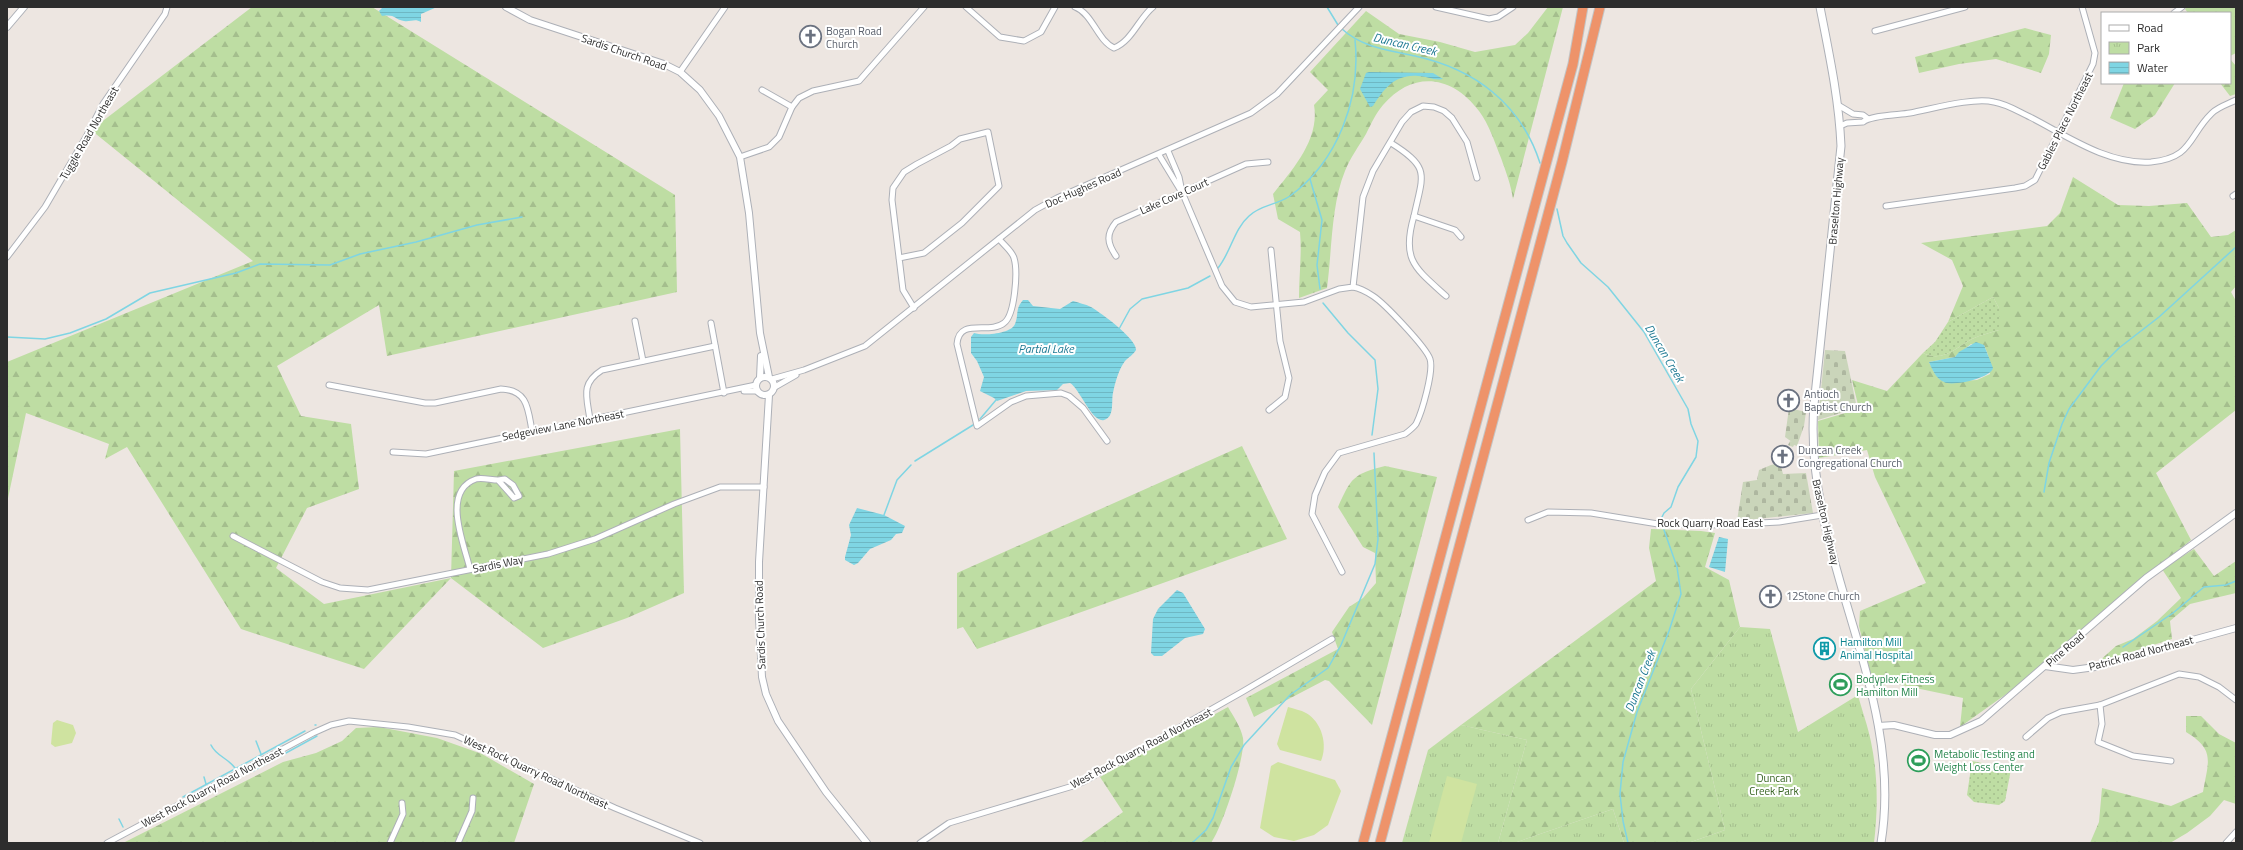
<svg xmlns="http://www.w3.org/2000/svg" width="2243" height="850" font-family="'Titillium Web',sans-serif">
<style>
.grass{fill:url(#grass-dots)}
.forest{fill:url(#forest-firs);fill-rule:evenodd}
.cemetery{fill:url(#cemetery-stones)}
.park{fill:url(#park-tufts)}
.pitch{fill:#cfe3a0}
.water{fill:url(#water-rules)}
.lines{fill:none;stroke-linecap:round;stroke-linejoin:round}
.stream{stroke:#7fd5e3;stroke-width:1.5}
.minor-casing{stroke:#adb0b7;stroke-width:7}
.tertiary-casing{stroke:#adb0b7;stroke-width:8}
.secondary-casing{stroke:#adb0b7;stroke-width:9}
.motorway-casing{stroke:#c4c4c4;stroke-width:11}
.minor{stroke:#fff;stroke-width:5}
.tertiary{stroke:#fff;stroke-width:6}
.secondary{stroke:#fff;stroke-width:7}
.motorway{stroke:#ee936a;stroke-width:9}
.labels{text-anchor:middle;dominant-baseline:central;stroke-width:4;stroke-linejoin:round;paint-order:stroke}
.worship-label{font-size:11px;fill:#5b616d;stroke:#fff;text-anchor:start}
.street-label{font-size:11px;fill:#2d2d2d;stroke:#fff}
.culture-label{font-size:11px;fill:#0d838f;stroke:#fff;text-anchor:start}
.leisure-label{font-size:11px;fill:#27864d;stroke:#fff;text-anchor:start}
.park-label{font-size:11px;fill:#386423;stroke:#fff}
.water-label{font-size:12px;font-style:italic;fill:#1c7892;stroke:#fff}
</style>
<defs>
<pattern id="grass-dots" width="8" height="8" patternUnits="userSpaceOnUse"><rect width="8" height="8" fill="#bedda3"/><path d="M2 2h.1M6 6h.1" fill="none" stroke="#a4be8d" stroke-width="1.8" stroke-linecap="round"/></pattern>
<pattern id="forest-firs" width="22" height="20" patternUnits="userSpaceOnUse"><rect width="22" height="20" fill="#bedda3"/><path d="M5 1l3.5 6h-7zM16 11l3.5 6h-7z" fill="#a4be8d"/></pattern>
<pattern id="cemetery-stones" width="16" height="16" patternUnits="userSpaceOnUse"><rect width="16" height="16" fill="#cad5ba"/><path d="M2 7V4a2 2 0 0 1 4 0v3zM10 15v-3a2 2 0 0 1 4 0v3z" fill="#aeb7a0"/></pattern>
<pattern id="park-tufts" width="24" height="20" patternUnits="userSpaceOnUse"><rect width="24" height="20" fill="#bedda3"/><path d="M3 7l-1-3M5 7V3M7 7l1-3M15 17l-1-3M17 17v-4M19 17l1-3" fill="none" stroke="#a4be8d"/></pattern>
<pattern id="water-rules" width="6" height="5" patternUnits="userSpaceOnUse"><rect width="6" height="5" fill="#7fd5e3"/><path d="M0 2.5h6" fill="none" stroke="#6eb7c3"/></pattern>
</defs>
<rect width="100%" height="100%" fill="#ede6e1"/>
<g class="grass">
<path d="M 1993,297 L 1999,308 L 1999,330 C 1990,333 1980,335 1972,339 C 1955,348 1943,363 1923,353 L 1935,342 L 1948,322 Z"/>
<polygon points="1972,761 2011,769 2005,801 1999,805 1974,802 1967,795"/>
</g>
<g class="forest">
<polygon points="252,7 372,7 675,195 677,292 387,356 379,305 277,366 301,416 351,424 359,489 307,508 276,568 324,604 451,578 454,471 680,429 684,593 627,618 543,648 451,578 364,669 241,629 127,447 105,459 109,444 26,413 7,503 7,362 253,261 91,130"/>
<path d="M 1548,7 L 1563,7 L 1513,199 C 1511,185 1506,172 1501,158 C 1495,143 1489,124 1479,111 C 1452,75 1413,70 1383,105 C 1376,113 1371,124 1366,134 C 1359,146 1350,158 1345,171 C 1331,205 1332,251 1327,288 L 1299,298 C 1299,275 1302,254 1300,232 L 1278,219 L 1273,194 C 1293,169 1320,139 1314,105 L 1328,90 L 1310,72 L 1366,11 L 1399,34 L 1440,42 L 1475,52 L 1515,45 L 1528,33 Z"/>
<polygon points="2187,7 2236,7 2236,53 2230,56 2230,13 2188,13 2185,9"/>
<polygon points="2025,28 2051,35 2049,54 2041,73 1996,59 1959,64 1919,73 1915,57"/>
<polygon points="2230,59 2236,66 2236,94 2230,96 2220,83 2230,83"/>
<polygon points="2124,83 2175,83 2155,115 2135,129 2110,118"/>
<path d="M 2073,177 L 2118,205 L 2149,206 L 2187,203 L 2211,237 L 2228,235 L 2236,230 L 2236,286 L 2231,292 L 2236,301 L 2236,410 L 2156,473 L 2191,540 L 2149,574 L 2040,670 L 1960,727 L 1963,698 L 1892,683 L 1874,688 L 1859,626 L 1860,611 L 1926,583 L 1875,477 L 1867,450 L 1819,458 L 1818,421 L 1859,409 L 1852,380 L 1887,391 L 1923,353 C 1943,363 1955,348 1972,339 C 1980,335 1990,333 1999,330 L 1999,308 L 1993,297 L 1948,322 L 1963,286 L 1952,260 L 1921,243 L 2047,226 L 2060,213 ZM 1971,344 L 1984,345 L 1988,355 L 1990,374 L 1977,380 L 1944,382 L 1935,374 L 1929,362 L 1955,357 Z"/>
<polygon points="1242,446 1287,539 977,649 963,627 957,629 957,573"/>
<path d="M 1385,466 L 1437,477 L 1372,725 L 1329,681 L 1325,680 L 1254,717 L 1246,698 L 1338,649 L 1332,632 L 1349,607 L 1363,598 L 1376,583 L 1375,553 L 1363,547 L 1338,507 C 1351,478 1353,474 1385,466 Z"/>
<polygon points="1651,529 1701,531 1715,533 1705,567 1729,580 1740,627 1691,689 1725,830 1688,843 1624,843 1613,809 1514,843 1498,843 1527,740 1461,725 1656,581 1649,548"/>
<polygon points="2194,549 2214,576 2236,561 2236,593 2190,604 2170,621 2172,639 2097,663 2116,646 2133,639 2157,621 2181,598 2162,569"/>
<path d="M 1228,707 C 1233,716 1241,727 1243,738 C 1246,756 1222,828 1211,843 L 1080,843 L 1123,812 L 1100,777 Z"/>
<path d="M 2186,716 L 2201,716 L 2219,734 L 2236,743 L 2236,804 L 2224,800 L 2210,816 L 2187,833 L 2170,843 L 2090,843 L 2099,822 L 2102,788 L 2171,806 L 2203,792 C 2208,762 2216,750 2186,732 Z"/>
<polygon points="379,727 437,738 482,754 534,784 514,843 123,843 283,762 316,753 342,741 356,728"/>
</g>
<g class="cemetery">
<polygon points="1825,350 1845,351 1857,408 1818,420"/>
<polygon points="1789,408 1806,412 1804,426 1797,446 1794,445 1793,447 1788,445 1790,441 1792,442 1785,437"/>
<polygon points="1780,463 1783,474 1806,473 1813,513 1737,521 1743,482 1757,480 1759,470 1771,465"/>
</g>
<g class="park">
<path d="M 1740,627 L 1770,629 L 1798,732 L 1858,695 C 1862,711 1868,726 1871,742 C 1878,775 1878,810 1874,843 L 1688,843 L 1725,830 L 1691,689 Z"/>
<polygon points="1461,725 1527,740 1498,843 1402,843 1428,750"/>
<polygon points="1613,809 1624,843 1514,843"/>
</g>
<g class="pitch">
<path d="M 1288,707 C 1294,709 1301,710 1306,713 C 1322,722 1328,745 1321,761 L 1280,750 L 1277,744 Z"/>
<polygon points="57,720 73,725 76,733 72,743 55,747 51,744 53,723"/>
<polygon points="1278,762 1335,780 1341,791 1328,825 1314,835 1294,841 1274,837 1260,828 1271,766"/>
<polygon points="1447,776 1477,784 1461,843 1429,843"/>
</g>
<g class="water">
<path d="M 383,7 L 437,7 L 421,14 L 421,22 C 415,18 411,22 404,21 C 393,19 396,14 382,16 L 379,11 Z"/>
<path d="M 1369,72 L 1433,73 L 1443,79 C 1435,81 1426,76 1418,76 C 1395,74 1384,89 1373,106 L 1370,107 L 1360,89 L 1366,73 Z"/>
<path d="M 1023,300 L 1028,300 L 1033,306 L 1060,309 L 1073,301 C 1079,303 1085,304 1091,307 C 1101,313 1137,339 1136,350 C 1133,355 1129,357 1125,361 C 1119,369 1115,382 1113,393 C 1111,401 1115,417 1104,420 C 1092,423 1080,389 1070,383 L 1063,384 L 1057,390 L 1026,391 L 997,401 L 994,398 L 980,391 L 984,377 L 977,361 L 971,353 L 971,337 L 974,333 C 983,336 1011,334 1015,324 C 1019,314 1015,309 1023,300 Z"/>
<path d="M 1976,342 L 1984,345 L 1993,368 C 1991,378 1952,387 1944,382 C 1936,379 1932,369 1929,362 L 1955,357 L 1959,352 Z"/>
<polygon points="857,508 884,515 905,526 902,533 896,534 891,540 870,549 858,563 854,565 845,560 845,557 851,535 849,525"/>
<polygon points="1719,537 1728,539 1725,572 1709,567"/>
<polygon points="1177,590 1183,593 1205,629 1203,634 1185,638 1162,656 1154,656 1151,653 1153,619 1158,609"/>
</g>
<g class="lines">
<g class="stream">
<polyline points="1327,7 1338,25"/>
<path d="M 1342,29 C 1363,48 1389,50 1415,56 C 1475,69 1521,104 1540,163"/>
<polyline points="1310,179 1322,220 1317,265 1320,289"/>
<polyline points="1557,209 1563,236 1567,243 1581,263 1608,287 1644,332 1688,409 1691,424 1698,441 1696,457 1678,487 1671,507 1664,513 1661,519"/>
<path d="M 1218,268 C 1231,252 1234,229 1249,216 C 1260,205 1277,205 1290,196 C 1338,161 1361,99 1355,40"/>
<polyline points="1323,303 1348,333 1375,360 1378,389 1372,435"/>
<polyline points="1119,329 1130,309 1142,299 1188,288 1210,276"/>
<polyline points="7,337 45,339 70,333 106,319 150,293 236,273 260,264 330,265 360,254 416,242 477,225 522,217"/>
<polyline points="980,419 996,400"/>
<polyline points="915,461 973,425"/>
<polyline points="2044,492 2049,463 2062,424 2069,409 2101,366 2119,348 2159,317 2236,247"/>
<polyline points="884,515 897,480 911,465"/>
<polyline points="2123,647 2173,613 2204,587 2226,585 2236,581"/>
<polyline points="315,725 316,725"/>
<polyline points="256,741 261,754"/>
<path d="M 211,745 C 216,756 228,758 235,768"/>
<polyline points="253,771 317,736"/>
<polyline points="204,777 206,784"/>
<polyline points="183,797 305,731"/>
<polyline points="119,819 123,827"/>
<polyline points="1192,843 1206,830 1213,818 1231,767 1244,745 1290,695 1328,668 1341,645 1375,564 1378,539 1374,453"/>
<polyline points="1628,843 1623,821 1620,794 1623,762 1637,712 1669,631 1681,594 1677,567 1664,530"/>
</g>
<defs>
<g id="minor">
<polyline points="966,7 1000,37 1024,41 1041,32 1055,7"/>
<path d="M 1075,7 C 1093,14 1097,40 1114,48 C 1132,41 1139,18 1153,7"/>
<polyline points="1436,7 1489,19 1498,17 1513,7"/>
<polyline points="2174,13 2182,7"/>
<polyline points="1875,31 1965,7"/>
<polyline points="680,72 725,7"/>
<polyline points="762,90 792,107"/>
<polyline points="1838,105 1853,114 1863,115 1867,118"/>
<path d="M 1840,126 L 1847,123 L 1863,122 C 1871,115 1899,115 1910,113 C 1932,109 1973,97 1994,102 C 2007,104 2019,112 2030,117 C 2067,136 2108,165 2151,162 C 2193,158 2188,136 2212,113 C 2218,107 2228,104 2236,100"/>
<path d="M 1391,143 C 1431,168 1423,174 1414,216 L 1455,230 L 1461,237"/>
<polyline points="1168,151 1179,177 1182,192 1222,286 1235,302 1251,307 1304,302 1339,289 1353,287 1363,197 1373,171 1402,122 1411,112 1423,106 1434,107 1444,111 1452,118 1467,142 1477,178"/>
<polyline points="1159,155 1181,191"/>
<polyline points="740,157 769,147 779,137 792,107 799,98 813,91 859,81 924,7"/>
<polyline points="2233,196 2236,194"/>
<polyline points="1886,206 2015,188 2025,186 2035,180 2093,64 2095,53 2082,7"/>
<path d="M 1414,216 C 1401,260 1415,268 1446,296"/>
<path d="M 999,239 C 1004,245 1012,251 1014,258 C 1018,271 1015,315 1004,323 C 989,335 959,317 957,344 L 977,426 L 1011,402 L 1026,396 L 1061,393 L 1069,396 L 1083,408 L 1107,441"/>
<path d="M 1116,256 C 1107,243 1106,234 1116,222 L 1246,164 L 1268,162"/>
<polyline points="7,257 45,207 86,137 103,104 165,14 167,7"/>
<polyline points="899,258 924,253 962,223 999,186 988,132 960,139 951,146 917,164 904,172 893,188 892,200 903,290 914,308"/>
<polyline points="635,321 643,361"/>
<polyline points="711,323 724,393"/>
<polyline points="772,379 804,370 865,346 1035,210 1057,198 1251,113 1277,94 1359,7"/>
<path d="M 329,385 L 425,403 L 435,403 L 501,389 C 528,390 528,409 532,431"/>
<polyline points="775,387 796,375"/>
<polyline points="744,391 757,391"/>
<polyline points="1269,410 1285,397 1289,378 1280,341 1271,250"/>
<path d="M 590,420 C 587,397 580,384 602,370 L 715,346"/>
<polyline points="393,452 426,454 756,385"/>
<polyline points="1528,520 1548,512 1591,513 1658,524 1722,525 1779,522 1822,515"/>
<polyline points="233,536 322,582 340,588 368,590 548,554 595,539 674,504 720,487 764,487"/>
<path d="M 470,569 C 464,544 441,491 476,479 C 482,477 491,480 498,480 L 514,498 L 519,496 L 513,485 L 505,479 L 498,480"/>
<path d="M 1342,572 L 1312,514 L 1315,495 L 1325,472 L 1339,453 L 1405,434 C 1409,431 1413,428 1416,424 C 1422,412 1434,371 1430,359 C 1426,347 1384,303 1373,296 C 1367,292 1360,288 1353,287"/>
<polyline points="2100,705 2102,724 2098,742 2133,756 2171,761"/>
<polyline points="2026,737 2048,718 2061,712 2100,705 2179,674 2199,677 2219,687 2236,700"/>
<polyline points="107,843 313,733 331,725 349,721 408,727 455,735 615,808 700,843"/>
<polyline points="390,843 403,814 402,803"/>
<polyline points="458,843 472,811 473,798"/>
<polyline points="920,843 949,823 1073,786 1083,782 1242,692 1332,639"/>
<polyline points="2226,843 2236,832"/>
</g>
<g id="tertiary">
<polyline points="506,7 530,20 664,64 680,72 700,90 719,116 740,157 749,213 760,333 769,377"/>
<polyline points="7,27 24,7"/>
<circle cx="765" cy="386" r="9"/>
<polyline points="760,378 761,356"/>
<polyline points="769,395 759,562 759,617 762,677 766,694 778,721 826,792 867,843"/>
<polyline points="2045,666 2073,670 2095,667 2236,628"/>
<polyline points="1878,726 1894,725 1935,735 1950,735 1981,721 2146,578 2236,513"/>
</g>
<path id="secondary" d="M 1820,7 C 1829,53 1839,99 1841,146 L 1814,405 C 1802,555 1906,692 1881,843"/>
<g id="motorway">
<polyline points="1363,843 1573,64 1583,7"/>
<polyline points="1380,843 1562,162 1600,7"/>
</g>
</defs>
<use href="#minor" class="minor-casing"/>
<use href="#tertiary" class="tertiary-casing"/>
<use href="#secondary" class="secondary-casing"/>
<use href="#motorway" class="motorway-casing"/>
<use href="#minor" class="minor"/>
<use href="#tertiary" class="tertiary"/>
<use href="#secondary" class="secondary"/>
<use href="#motorway" class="motorway"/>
</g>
<defs>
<symbol id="church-ring" viewBox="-11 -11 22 22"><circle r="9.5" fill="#fff" stroke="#6b7280" stroke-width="1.5"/><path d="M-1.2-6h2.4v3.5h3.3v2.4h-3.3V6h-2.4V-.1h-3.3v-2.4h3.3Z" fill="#6b7280"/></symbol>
<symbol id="building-ring" viewBox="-11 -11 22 22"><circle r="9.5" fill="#fff" stroke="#0f9aa8" stroke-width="1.5"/><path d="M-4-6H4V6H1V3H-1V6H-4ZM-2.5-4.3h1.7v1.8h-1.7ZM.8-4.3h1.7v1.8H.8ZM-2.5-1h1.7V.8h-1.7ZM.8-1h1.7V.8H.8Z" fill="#0f9aa8"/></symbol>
<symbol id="stadium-ring" viewBox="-11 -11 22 22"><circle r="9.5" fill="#fff" stroke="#2e9e5b" stroke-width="1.5"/><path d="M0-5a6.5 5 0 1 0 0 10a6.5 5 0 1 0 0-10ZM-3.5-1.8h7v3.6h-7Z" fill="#2e9e5b"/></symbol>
</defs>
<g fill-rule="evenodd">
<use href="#church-ring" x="798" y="24" width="25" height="25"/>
<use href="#church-ring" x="1776" y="388" width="25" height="25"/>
<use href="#church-ring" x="1770" y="444" width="25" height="25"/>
<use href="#church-ring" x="1758" y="584" width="25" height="25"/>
<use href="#building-ring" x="1812" y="636" width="25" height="25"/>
<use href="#stadium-ring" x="1828" y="672" width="25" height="25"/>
<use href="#stadium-ring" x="1906" y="748" width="25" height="25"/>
</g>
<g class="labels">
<g class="worship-label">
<text x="826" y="31">Bogan Road<tspan x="826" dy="13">Church</tspan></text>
<text x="1804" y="394">Antioch<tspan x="1804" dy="13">Baptist Church</tspan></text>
<text x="1798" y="450">Duncan Creek<tspan x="1798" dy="13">Congregational Church</tspan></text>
<text x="1786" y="596">12Stone Church</text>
</g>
<g class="street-label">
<text transform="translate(624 52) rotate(19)">Sardis Church Road</text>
<text transform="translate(2065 121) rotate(-63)">Gables Place Northeast</text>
<text transform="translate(89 133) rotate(-60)">Tuggle Road Northeast</text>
<text transform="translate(1083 188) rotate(-24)">Doc Hughes Road</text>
<text transform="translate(1174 196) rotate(-24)">Lake Cove Court</text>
<text transform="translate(1836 201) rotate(-85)">Braselton Highway</text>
<text transform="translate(563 425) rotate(-11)">Sedgeview Lane Northeast</text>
<text transform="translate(1826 522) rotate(77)">Braselton Highway</text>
<text x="1710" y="523">Rock Quarry Road East</text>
<text transform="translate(498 564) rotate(-11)">Sardis Way</text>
<text transform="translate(760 625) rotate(-92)">Sardis Church Road</text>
<text transform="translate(2065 649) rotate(-41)">Pine Road</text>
<text transform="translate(2141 653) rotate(-15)">Patrick Road Northeast</text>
<text transform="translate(1141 748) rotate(-28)">West Rock Quarry Road Northeast</text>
<text transform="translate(536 772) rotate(25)">West Rock Quarry Road Northeast</text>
<text transform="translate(212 787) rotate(-28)">West Rock Quarry Road Northeast</text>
</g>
<g class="culture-label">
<text x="1840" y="642">Hamilton Mill<tspan x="1840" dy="13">Animal Hospital</tspan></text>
</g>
<g class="leisure-label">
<text x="1856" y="679">Bodyplex Fitness<tspan x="1856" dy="13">Hamilton Mill</tspan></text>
<text x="1934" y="754">Metabolic Testing and<tspan x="1934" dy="13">Weight Loss Center</tspan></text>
</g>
<g class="park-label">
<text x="1774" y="778">Duncan<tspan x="1774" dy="13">Creek Park</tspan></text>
</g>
<g class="water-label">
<text transform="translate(1405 44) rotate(13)">Duncan Creek</text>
<text x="1046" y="348">Partial Lake</text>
<text transform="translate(1665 353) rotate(59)">Duncan Creek</text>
<text transform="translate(1640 681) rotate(-69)">Duncan Creek</text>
</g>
</g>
<rect width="2243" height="850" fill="none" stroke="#2d2d2d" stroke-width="16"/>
<rect x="2101" y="12" width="130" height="72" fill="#ffffff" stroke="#ababab"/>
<rect x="2109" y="25" width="20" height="6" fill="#ffffff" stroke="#ababab"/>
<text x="2137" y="32" font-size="12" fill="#2d2d2d">Road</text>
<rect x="2109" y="42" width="20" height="12" fill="url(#park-tufts)" stroke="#ababab"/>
<text x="2137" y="52" font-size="12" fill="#2d2d2d">Park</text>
<rect x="2109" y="62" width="20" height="12" fill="url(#water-rules)" stroke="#ababab"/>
<text x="2137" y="72" font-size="12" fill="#2d2d2d">Water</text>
</svg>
